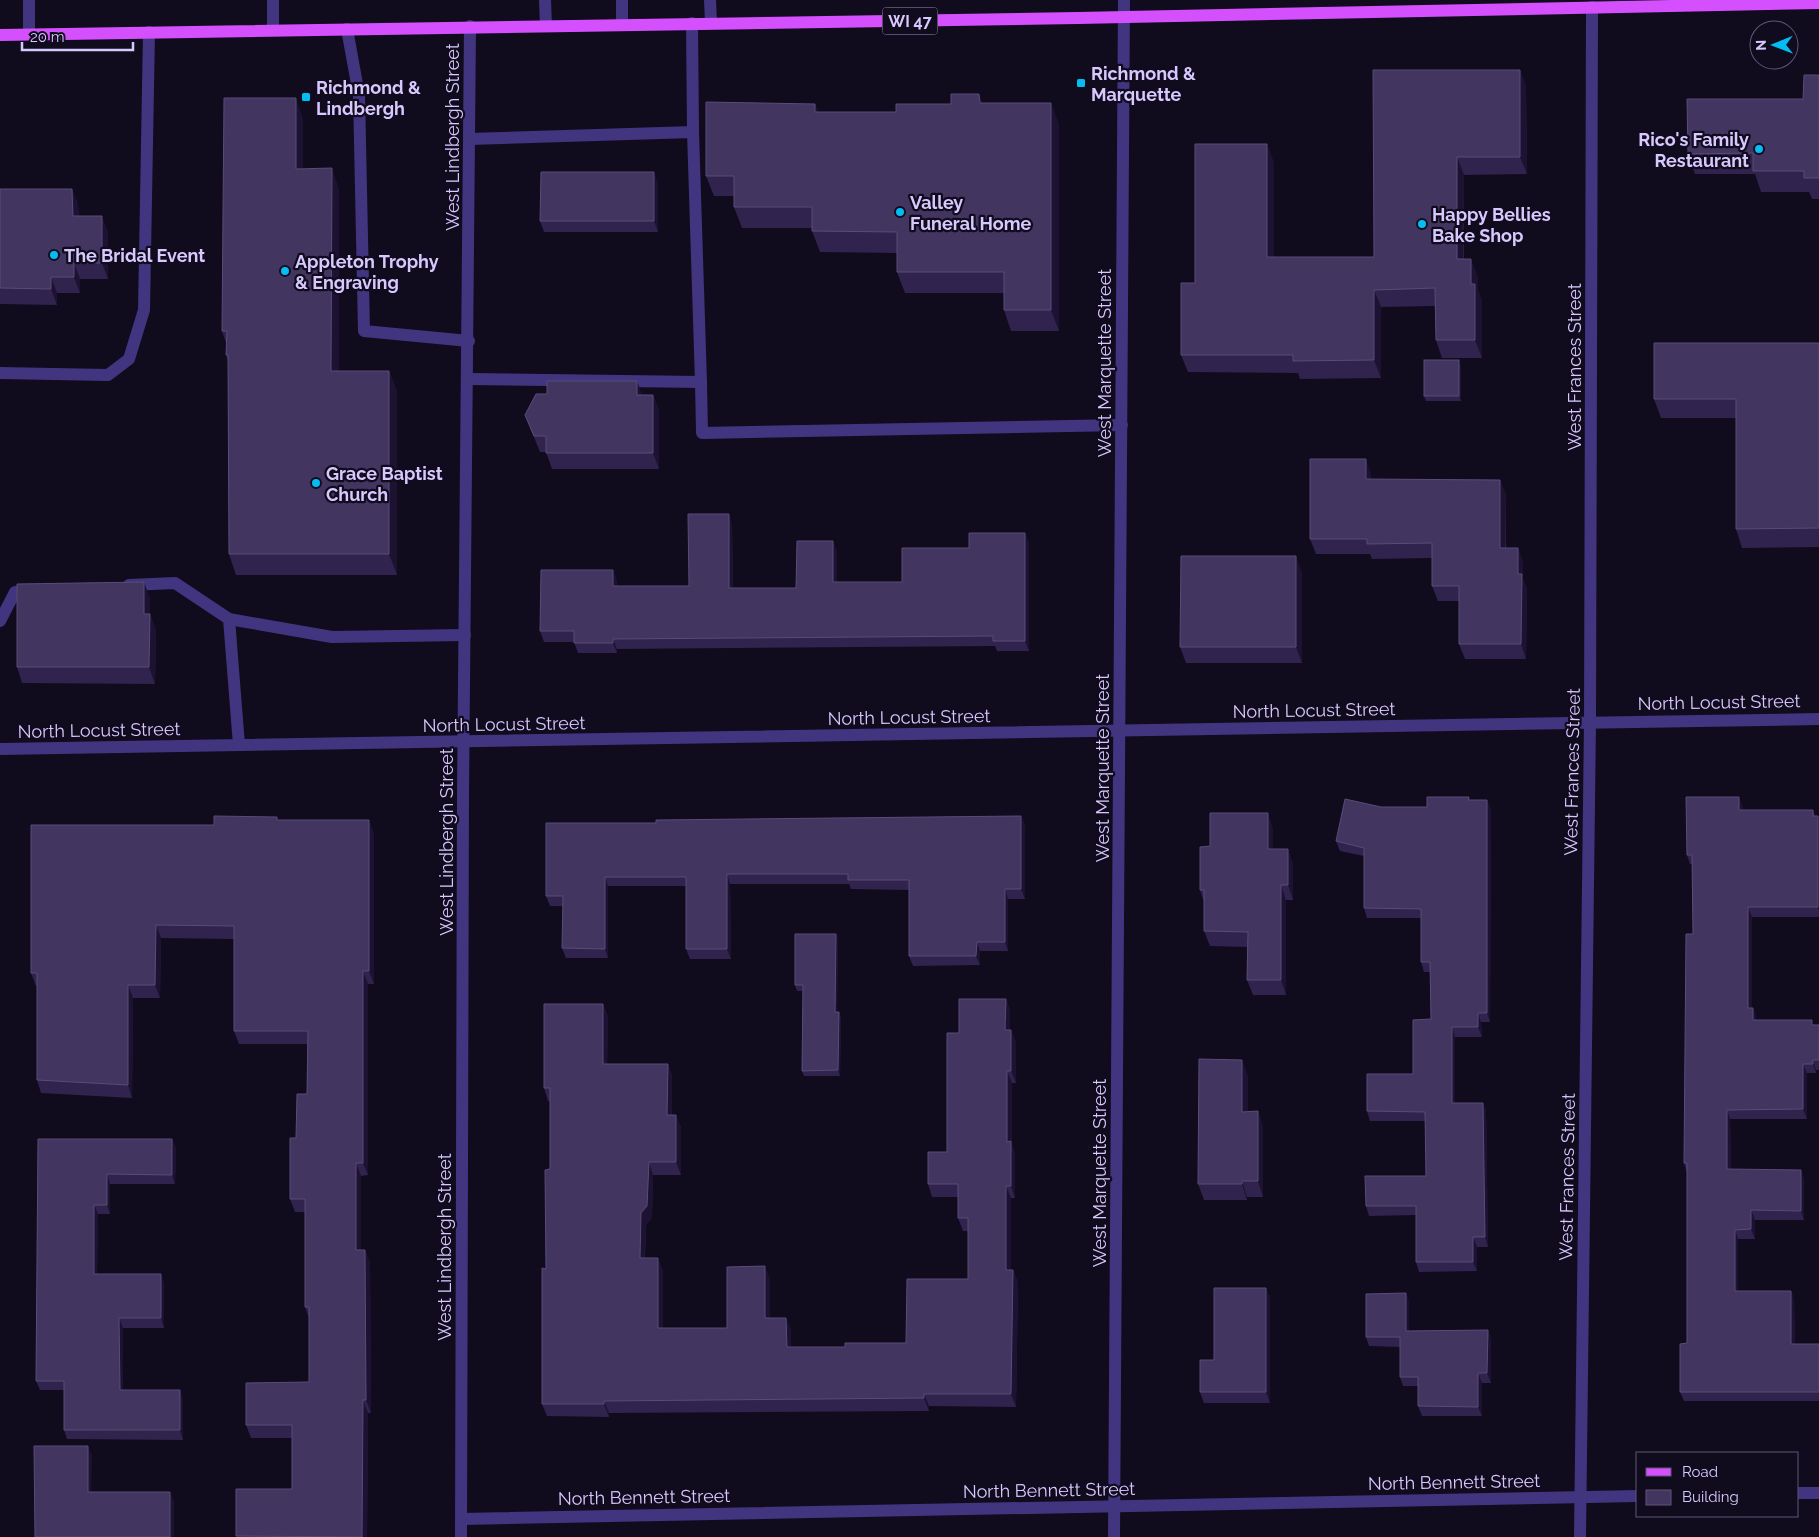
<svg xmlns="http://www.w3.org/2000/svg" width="1819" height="1537" font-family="Raleway,sans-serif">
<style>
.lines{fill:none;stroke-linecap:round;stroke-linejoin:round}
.lane{stroke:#41357f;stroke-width:12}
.street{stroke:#41357f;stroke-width:12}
.primary{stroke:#d450ff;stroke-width:12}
.wall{fill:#30234d}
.shaded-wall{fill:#1c1232}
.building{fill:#423560;stroke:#594c79}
.poi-dot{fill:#00bcf4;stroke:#110b1e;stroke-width:2}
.labels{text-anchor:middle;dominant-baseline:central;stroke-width:4.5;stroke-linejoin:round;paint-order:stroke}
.shield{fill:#110b1e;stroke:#9b90bc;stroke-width:1}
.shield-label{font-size:16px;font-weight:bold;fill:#d6c9ff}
.poi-label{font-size:18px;font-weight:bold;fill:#d6c9ff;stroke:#110b1e;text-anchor:start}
.street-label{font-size:18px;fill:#d6c9ff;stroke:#110b1e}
</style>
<rect width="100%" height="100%" fill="#110b1e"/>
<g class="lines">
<g class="lane">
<polyline points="273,0 273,30"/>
<polyline points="545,0 546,26"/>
<polyline points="622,0 622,24"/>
<polyline points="710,0 711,23"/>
<polyline points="347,29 359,95 364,331 469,341"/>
<polyline points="29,34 29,0"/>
<polyline points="693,132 701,382"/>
<polyline points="469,139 693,132 692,23"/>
<polyline points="0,373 108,375 129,359 144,310 149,32"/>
<polyline points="468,379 701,382 702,433 1122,425"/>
<polyline points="129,585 175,583 229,619 239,745"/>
<polyline points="229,619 332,637 465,635"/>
<polyline points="0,621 15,592 34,590"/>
</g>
<g class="street">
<polyline points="0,749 1819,719"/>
<polyline points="1798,1493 1819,1493"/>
<polyline points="461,1519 1638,1496"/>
<polyline points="461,1537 463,794 470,26"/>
<polyline points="1114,1537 1124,0"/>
<polyline points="1580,1537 1590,721 1592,7"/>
</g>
<polyline class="primary" points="0,35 1078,18 1819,3"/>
</g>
<g class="wall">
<polygon points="1520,70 1526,87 1527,174 1464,175 1464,259 1478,277 1478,290 1482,302 1482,358 1442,358 1436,340 1435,306 1381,307 1381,378 1300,379 1298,373 1188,372 1181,355 1195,283 1274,162 1274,257 1374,257"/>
<polygon points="1819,75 1819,199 1812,199 1809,192 1761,192 1755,174 1695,174 1688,154 1803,99"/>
<polygon points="983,103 1059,124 1059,331 1011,331 1004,310 1004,293 905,293 897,272 897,253 820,252 812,231 812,228 742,228 734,207 734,196 714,196 706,176 815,104 818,112 896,112 951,104"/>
<polygon points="303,119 303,169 339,189 339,371 389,371 397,392 397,575 236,575 229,554 228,361 226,355 226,343 222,331"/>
<polygon points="658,183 658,232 544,232 540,221"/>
<polygon points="0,189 72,189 78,205 79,216 108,232 108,279 80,279 80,293 57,293 57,305 0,304"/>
<polygon points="1819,343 1819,547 1742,548 1736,529 1736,418 1661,418 1654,399"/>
<polygon points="1461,366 1461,401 1426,401 1424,396"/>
<polygon points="547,394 653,395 659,411 659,469 552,469 546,452 540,452 525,415"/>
<polygon points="1371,474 1371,479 1500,480 1506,495 1506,548 1518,548 1523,563 1523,579 1527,589 1526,659 1465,659 1459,644 1459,601 1438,601 1432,586 1432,558 1372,559 1370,554 1316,554 1310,539"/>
<polygon points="732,524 733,588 796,588 837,551 837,582 902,582 969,548 1025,533 1029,544 1029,651 997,651 995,646 617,649 617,653 578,653 574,642 544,642 540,631 617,580 617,586 689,586"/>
<polygon points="1302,572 1302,663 1186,663 1180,647"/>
<polygon points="150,598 150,615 156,630 155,684 22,683 17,667"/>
<polygon points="1469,797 1470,800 1487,800 1491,810 1490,1022 1481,1022 1482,1037 1455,1037 1455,1103 1483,1103 1486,1112 1488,1247 1477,1247 1477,1271 1419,1272 1416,1262 1416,1215 1369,1216 1366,1206 1426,1176 1425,1121 1370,1121 1367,1111 1413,1074 1431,1019 1430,972 1424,972 1421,962 1421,918 1367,918 1364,908 1364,856 1340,851 1336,841 1381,807 1427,807"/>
<polygon points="1743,807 1743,810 1813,810 1815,816 1819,820 1819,917 1752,917 1752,1008 1753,1008 1756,1017 1756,1020 1819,1025 1819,1070 1816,1070 1816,1073 1807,1073 1807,1119 1730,1119 1731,1169 1804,1179 1804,1220 1755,1220 1755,1239 1738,1239 1738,1291 1791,1291 1794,1300 1795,1344 1819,1344 1819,1401 1684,1401 1680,1392 1687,1343 1687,1173 1684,1163 1693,934 1692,864 1690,864 1687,855"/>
<polygon points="1021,816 1025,825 1025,899 1008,899 1008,951 980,951 980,965 913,966 909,956 909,890 851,889 849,884 730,884 731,959 690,959 686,949 686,886 608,886 608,958 566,958 562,948 563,906 550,906 546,896 656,823"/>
<polygon points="279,820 374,833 374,984 368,984 368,1175 361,1176 361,1250 365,1250 370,1263 371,1413 368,1413 367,1537 237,1537 236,1536 292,1489 292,1438 251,1438 246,1425 309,1382 309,1318 305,1307 305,1212 295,1212 290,1199 296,1138 307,1094 307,1044 239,1044 234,1031 234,939 161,938 160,998 133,998 132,1098 41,1093 37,1080 37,986 36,986 31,973 214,825"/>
<polygon points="1273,828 1273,849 1293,864 1293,900 1286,900 1286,995 1253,995 1247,980 1247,947 1210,946 1204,931 1204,902 1200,890 1210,846"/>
<polygon points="836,934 838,940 837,1012 839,1012 841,1017 840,1076 804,1076 802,1071 803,991 797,991 795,985"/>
<polygon points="1006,999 1010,1011 1010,1030 1011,1030 1016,1043 1016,1083 1012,1083 1012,1145 1015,1154 1015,1198 1011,1198 1011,1270 1013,1270 1018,1283 1016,1407 929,1406 929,1411 609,1413 609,1417 547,1416 542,1404 550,1169 550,1101 548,1101 544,1088 603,1004 608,1017 607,1064 668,1064 672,1076 672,1115 676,1115 681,1128 681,1175 653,1175 652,1218 646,1225 645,1258 663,1271 663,1328 727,1328 770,1279 770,1318 786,1318 791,1330 791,1347 845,1347 906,1343 968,1279 968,1231 963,1231 958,1218 958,1197 932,1197 928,1184 947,1152 959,1033"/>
<polygon points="1248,1076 1248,1111 1258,1111 1263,1127 1263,1197 1247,1197 1247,1200 1204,1200 1198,1184"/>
<polygon points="38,1139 172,1139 176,1148 175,1184 110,1184 110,1214 98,1214 97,1274 164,1283 164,1328 123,1328 123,1390 183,1399 183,1440 67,1439 64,1430 64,1390 40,1390 36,1381"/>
<polygon points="1266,1288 1270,1299 1270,1403 1204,1403 1200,1392 1214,1360"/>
<polygon points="1406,1293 1409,1303 1409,1331 1488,1330 1491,1340 1491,1383 1482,1383 1482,1416 1422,1416 1418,1406 1418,1386 1403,1386 1400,1377 1400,1347 1369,1346 1366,1337"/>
</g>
<g class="shaded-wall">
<polygon points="1520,70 1526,87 1527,174 1520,157"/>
<polygon points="979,94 987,115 980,103"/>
<polygon points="296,98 303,119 303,189 296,169"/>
<polygon points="1051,103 1059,124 1059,331 1051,310"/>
<polygon points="815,104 822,124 815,112"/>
<polygon points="1267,144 1274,162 1274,275 1267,257"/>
<polygon points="1457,157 1464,175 1463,277 1457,259"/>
<polygon points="332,168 339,189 339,392 331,371"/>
<polygon points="654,172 658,183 658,232 654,221"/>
<polygon points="72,189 78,205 79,232 73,216"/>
<polygon points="102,216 108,232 108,279 102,263"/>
<polygon points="1471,259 1478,277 1478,290 1482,302 1482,358 1475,340 1471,284"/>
<polygon points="74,263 80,279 80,293 74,277"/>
<polygon points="51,277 57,293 57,305 51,289"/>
<polygon points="1374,290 1381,307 1381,378 1374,360"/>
<polygon points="1459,360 1461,366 1461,401 1459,396"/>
<polygon points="389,371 397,392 397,575 389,554"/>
<polygon points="637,381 643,397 637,395"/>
<polygon points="653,395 659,411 659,469 653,453"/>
<polygon points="1366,459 1371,474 1371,494 1366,479"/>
<polygon points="1500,480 1506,495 1505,563 1500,548"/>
<polygon points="729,514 732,524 733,598 729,588"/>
<polygon points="1025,533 1029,544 1029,651 1025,641"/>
<polygon points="833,541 837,551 837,592 833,582"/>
<polygon points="1518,548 1523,563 1523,579 1527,589 1526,659 1521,644 1518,574"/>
<polygon points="1296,556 1302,572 1302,663 1296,647"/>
<polygon points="613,570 617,580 617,596 613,586"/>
<polygon points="144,582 150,598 150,615 156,630 155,684 149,667 144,614"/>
<polygon points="613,639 617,649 617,653 613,643"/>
<polygon points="1739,797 1743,807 1743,819 1739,810"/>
<polygon points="1487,800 1491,810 1490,1022 1487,1013"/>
<polygon points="1268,813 1273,828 1273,864 1268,849"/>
<polygon points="1021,816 1025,825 1025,899 1021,889"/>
<polygon points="1818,816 1819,820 1819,911 1818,907"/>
<polygon points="369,820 374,833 374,984 369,971"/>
<polygon points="1288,849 1293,864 1293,900 1288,885"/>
<polygon points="727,874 730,884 731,959 727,949"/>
<polygon points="605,877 608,886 608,958 605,949"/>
<polygon points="1281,885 1286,900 1286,995 1281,980"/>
<polygon points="1005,889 1008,899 1008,951 1005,942"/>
<polygon points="1748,907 1752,917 1752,1017 1748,1008"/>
<polygon points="156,925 161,938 160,998 155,985"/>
<polygon points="836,934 838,940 837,1017 835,1012"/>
<polygon points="977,942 980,951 980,965 976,956"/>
<polygon points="363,971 368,984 368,1175 363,1163"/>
<polygon points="128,985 133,998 132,1098 128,1085"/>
<polygon points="1006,999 1010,1011 1010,1042 1005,1030"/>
<polygon points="603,1004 608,1017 607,1076 603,1064"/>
<polygon points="1753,1008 1756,1017 1756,1029 1753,1020"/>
<polygon points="839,1012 841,1017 840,1076 838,1070"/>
<polygon points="1478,1013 1481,1022 1482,1037 1478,1027"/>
<polygon points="1452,1027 1455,1037 1455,1112 1452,1103"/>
<polygon points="1011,1030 1016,1043 1016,1083 1011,1071"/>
<polygon points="1242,1060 1248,1076 1248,1128 1242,1112"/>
<polygon points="1813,1060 1816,1070 1816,1073 1813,1064"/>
<polygon points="668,1064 672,1076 672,1128 667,1115"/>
<polygon points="1803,1064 1807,1073 1807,1119 1803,1109"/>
<polygon points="1007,1071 1012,1083 1012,1145 1015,1154 1015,1198 1011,1186 1007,1142"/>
<polygon points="1483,1103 1486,1112 1488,1247 1485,1237"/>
<polygon points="1727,1110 1730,1119 1731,1179 1727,1169"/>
<polygon points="1258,1111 1263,1127 1263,1197 1258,1181"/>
<polygon points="676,1115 681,1128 681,1175 676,1162"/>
<polygon points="172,1139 176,1148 175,1184 172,1175"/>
<polygon points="649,1162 653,1175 652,1218 646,1225 644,1270 640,1258 641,1213"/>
<polygon points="356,1163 361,1176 361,1263 356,1250"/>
<polygon points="1801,1170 1804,1179 1804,1220 1801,1211"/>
<polygon points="107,1174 110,1184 110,1214 107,1205"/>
<polygon points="1242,1181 1247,1197 1247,1200 1242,1184"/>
<polygon points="1006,1186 1011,1198 1011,1283 1006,1270"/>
<polygon points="94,1205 98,1214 97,1283 94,1274"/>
<polygon points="1751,1210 1755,1220 1755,1239 1751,1229"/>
<polygon points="1735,1230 1738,1239 1738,1301 1735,1291"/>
<polygon points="1473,1237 1477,1247 1477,1271 1473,1262"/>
<polygon points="365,1250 370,1263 371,1413 366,1400"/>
<polygon points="658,1258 663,1271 663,1340 658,1328"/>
<polygon points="765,1266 770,1279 770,1330 765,1318"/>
<polygon points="1013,1270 1018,1283 1016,1407 1011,1394"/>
<polygon points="161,1274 164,1283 164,1328 161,1318"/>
<polygon points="1266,1288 1270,1299 1270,1403 1266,1392"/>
<polygon points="1791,1291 1794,1300 1795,1353 1791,1344"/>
<polygon points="1406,1293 1409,1303 1409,1340 1406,1331"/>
<polygon points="119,1318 123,1328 123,1399 120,1390"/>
<polygon points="786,1318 791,1330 791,1360 787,1347"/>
<polygon points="1488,1330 1491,1340 1491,1383 1487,1373"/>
<polygon points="1478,1373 1482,1383 1482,1416 1478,1407"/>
<polygon points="180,1390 183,1399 183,1440 180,1430"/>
<polygon points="924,1394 929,1406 929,1411 924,1398"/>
<polygon points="363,1400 368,1413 367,1537 362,1537"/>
<polygon points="604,1401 609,1413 609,1417 604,1404"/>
<polygon points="88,1446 92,1455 91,1501 88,1492"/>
<polygon points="170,1492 174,1501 174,1537 170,1537"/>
</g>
<g class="building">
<polygon points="1373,70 1520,70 1520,157 1457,157 1457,259 1471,259 1471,284 1475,284 1475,340 1436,340 1435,288 1374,290 1374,360 1293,361 1293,355 1181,355 1181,283 1195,283 1195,144 1267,144 1267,257 1374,257"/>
<polygon points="1804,75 1819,75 1819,178 1804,178 1804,171 1753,171 1753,153 1688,154 1687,99 1803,99"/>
<polygon points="951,94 979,94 980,103 1051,103 1051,310 1004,310 1004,272 897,272 897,232 812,231 812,207 734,207 734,176 706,176 706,102 815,104 815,112 896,112 896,104 951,104"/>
<polygon points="224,98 296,98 296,169 332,168 331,371 389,371 389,554 229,554 228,355 226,355 227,331 222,331"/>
<polygon points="541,172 654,172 654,221 540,221"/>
<polygon points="0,189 72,189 73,216 102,216 102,263 74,263 74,277 51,277 51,289 0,288"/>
<polygon points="1654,343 1819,343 1819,528 1736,529 1736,399 1654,399"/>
<rect x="1424" y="360" width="35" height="36"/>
<polygon points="547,381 637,381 637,395 653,395 653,453 546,453 546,436 534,436 525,415 536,394 547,394"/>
<polygon points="1310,459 1366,459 1366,479 1500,480 1500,548 1518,548 1518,574 1522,574 1521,644 1459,644 1459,586 1432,586 1432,543 1367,544 1367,539 1310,539"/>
<polygon points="688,514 729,514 729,588 796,588 797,541 833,541 833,582 902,582 902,548 969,548 969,533 1025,533 1025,641 993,641 993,636 613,639 613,643 574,643 574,631 540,631 541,570 613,570 613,586 689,586"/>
<polygon points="1181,556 1296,556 1296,647 1180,647"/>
<polygon points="144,582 144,614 150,614 149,667 17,667 17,584"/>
<polygon points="1427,797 1469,797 1468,800 1487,800 1487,1013 1478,1013 1478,1027 1452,1027 1452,1103 1483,1103 1485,1237 1473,1237 1473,1262 1416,1262 1416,1206 1366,1206 1365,1176 1426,1176 1425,1112 1367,1111 1367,1074 1413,1074 1413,1020 1431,1019 1430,962 1421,962 1421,909 1364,908 1364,848 1336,841 1345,799 1381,807 1427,807"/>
<polygon points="1686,797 1739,797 1739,810 1813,810 1813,816 1818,816 1818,907 1748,907 1748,1008 1753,1008 1753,1020 1812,1020 1812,1025 1819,1025 1819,1060 1813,1060 1813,1064 1803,1064 1803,1109 1727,1110 1727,1169 1801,1170 1801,1211 1751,1210 1751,1229 1735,1230 1735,1291 1791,1291 1791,1344 1819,1344 1819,1392 1680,1392 1680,1344 1687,1343 1687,1163 1684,1163 1686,934 1693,934 1692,855 1687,855"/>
<polygon points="1210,813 1268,813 1268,849 1288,849 1288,885 1281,885 1281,980 1247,980 1248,932 1204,931 1204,890 1200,890 1200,847 1210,846"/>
<polygon points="214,816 277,817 277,820 369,820 369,971 363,971 363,1163 356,1163 356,1250 365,1250 366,1400 363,1400 362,1537 236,1536 236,1489 292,1489 292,1425 246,1425 246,1383 309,1382 309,1307 305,1307 305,1199 290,1199 290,1138 296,1138 297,1094 307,1094 308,1031 234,1031 234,926 156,925 155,985 128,985 128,1085 37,1080 37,973 31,973 31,825 214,825"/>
<polygon points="1021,816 1021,889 1005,889 1005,942 977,942 976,956 909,956 909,880 848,880 848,874 727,874 727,949 686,949 686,877 605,877 605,949 562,948 563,896 546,896 546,823 656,823 656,820"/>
<polygon points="795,934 836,934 835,1012 839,1012 838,1070 802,1071 803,985 795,985"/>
<polygon points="959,999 1006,999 1005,1030 1011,1030 1011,1071 1007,1071 1007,1142 1011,1141 1011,1186 1006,1186 1006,1270 1013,1270 1011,1394 924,1394 924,1398 604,1401 604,1404 542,1404 542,1268 546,1269 545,1170 550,1169 550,1088 544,1088 544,1004 603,1004 603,1064 668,1064 667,1115 676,1115 676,1162 649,1162 647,1206 641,1213 640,1258 658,1258 658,1328 727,1328 727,1267 765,1266 765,1318 786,1318 787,1347 845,1347 845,1343 906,1343 907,1279 968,1279 968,1218 958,1218 958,1184 928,1184 928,1152 947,1152 947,1033 959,1033"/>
<polygon points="1199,1059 1242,1060 1242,1112 1258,1111 1258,1181 1242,1181 1242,1184 1198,1184"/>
<polygon points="38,1139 172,1139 172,1175 107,1174 107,1205 94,1205 94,1274 161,1274 161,1318 119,1318 120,1390 180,1390 180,1430 64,1430 64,1381 36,1381"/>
<polygon points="1214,1288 1266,1288 1266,1392 1200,1392 1200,1360 1214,1360"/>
<polygon points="1406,1293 1406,1331 1488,1330 1487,1373 1478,1373 1478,1407 1418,1406 1418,1377 1400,1377 1400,1337 1366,1337 1366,1294"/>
<polygon points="34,1446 88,1446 88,1492 170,1492 170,1537 35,1537"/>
</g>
<g class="poi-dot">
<rect x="1076" y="78" width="10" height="10" rx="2.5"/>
<rect x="301" y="92" width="10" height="10" rx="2.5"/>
<circle cx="1759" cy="149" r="5"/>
<circle cx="900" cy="212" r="5"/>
<circle cx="1422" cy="224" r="5"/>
<circle cx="54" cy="255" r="5"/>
<circle cx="285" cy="271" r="5"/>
<circle cx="316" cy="483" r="5"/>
</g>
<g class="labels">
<rect class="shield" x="882.5" y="7.5" width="55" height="27" rx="4"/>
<g class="shield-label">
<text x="910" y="21">WI 47</text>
</g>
<g class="poi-label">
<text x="1091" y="73">Richmond &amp;<tspan x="1091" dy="21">Marquette</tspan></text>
<text x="316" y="87">Richmond &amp;<tspan x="316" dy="21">Lindbergh</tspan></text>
<text x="1749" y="139" text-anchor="end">Rico's Family<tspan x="1749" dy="21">Restaurant</tspan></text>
<text x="910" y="202">Valley<tspan x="910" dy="21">Funeral Home</tspan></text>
<text x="1432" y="214">Happy Bellies<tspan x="1432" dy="21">Bake Shop</tspan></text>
<text x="64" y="255">The Bridal Event</text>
<text x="295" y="261">Appleton Trophy<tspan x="295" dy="21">&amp; Engraving</tspan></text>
<text x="326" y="473">Grace Baptist<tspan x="326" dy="21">Church</tspan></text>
</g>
<g class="street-label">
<text transform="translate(452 137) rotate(-90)">West Lindbergh Street</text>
<text transform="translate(1104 363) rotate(-90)">West Marquette Street</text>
<text transform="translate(1574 367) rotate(-90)">West Frances Street</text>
<text transform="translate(1719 702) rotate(-1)">North Locust Street</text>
<text transform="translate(1314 710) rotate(-1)">North Locust Street</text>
<text transform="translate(909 717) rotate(-1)">North Locust Street</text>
<text transform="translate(504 724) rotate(-1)">North Locust Street</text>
<text transform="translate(99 730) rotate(-1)">North Locust Street</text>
<text transform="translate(1102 768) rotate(-90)">West Marquette Street</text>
<text transform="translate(1572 772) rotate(-89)">West Frances Street</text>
<text transform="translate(446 842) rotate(-90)">West Lindbergh Street</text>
<text transform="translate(1099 1173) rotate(-90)">West Marquette Street</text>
<text transform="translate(1567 1177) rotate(-89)">West Frances Street</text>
<text transform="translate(444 1247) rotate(-90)">West Lindbergh Street</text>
<text transform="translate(1454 1482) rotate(-1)">North Bennett Street</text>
<text transform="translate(1049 1490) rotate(-1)">North Bennett Street</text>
<text transform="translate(644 1497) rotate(-1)">North Bennett Street</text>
</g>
</g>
<rect x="1636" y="1452" width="162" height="65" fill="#110b1e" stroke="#605778"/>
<rect x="1646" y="1468" width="25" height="8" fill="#d450ff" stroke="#605778"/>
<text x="1682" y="1477" font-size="15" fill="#d6c9ff">Road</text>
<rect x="1646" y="1490" width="25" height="15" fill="#423560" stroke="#605778"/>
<text x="1682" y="1502" font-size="15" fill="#d6c9ff">Building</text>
<g transform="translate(1774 45) rotate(269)"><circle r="24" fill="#110b1e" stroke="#605778"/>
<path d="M0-4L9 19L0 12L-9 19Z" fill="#00bcf4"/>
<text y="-8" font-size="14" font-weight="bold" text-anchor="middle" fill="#d6c9ff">N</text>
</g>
<path d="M22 42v8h111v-8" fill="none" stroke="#d6c9ff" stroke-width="2.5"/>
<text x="30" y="42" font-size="15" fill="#d6c9ff" stroke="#110b1e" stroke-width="4" paint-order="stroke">20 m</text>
</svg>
